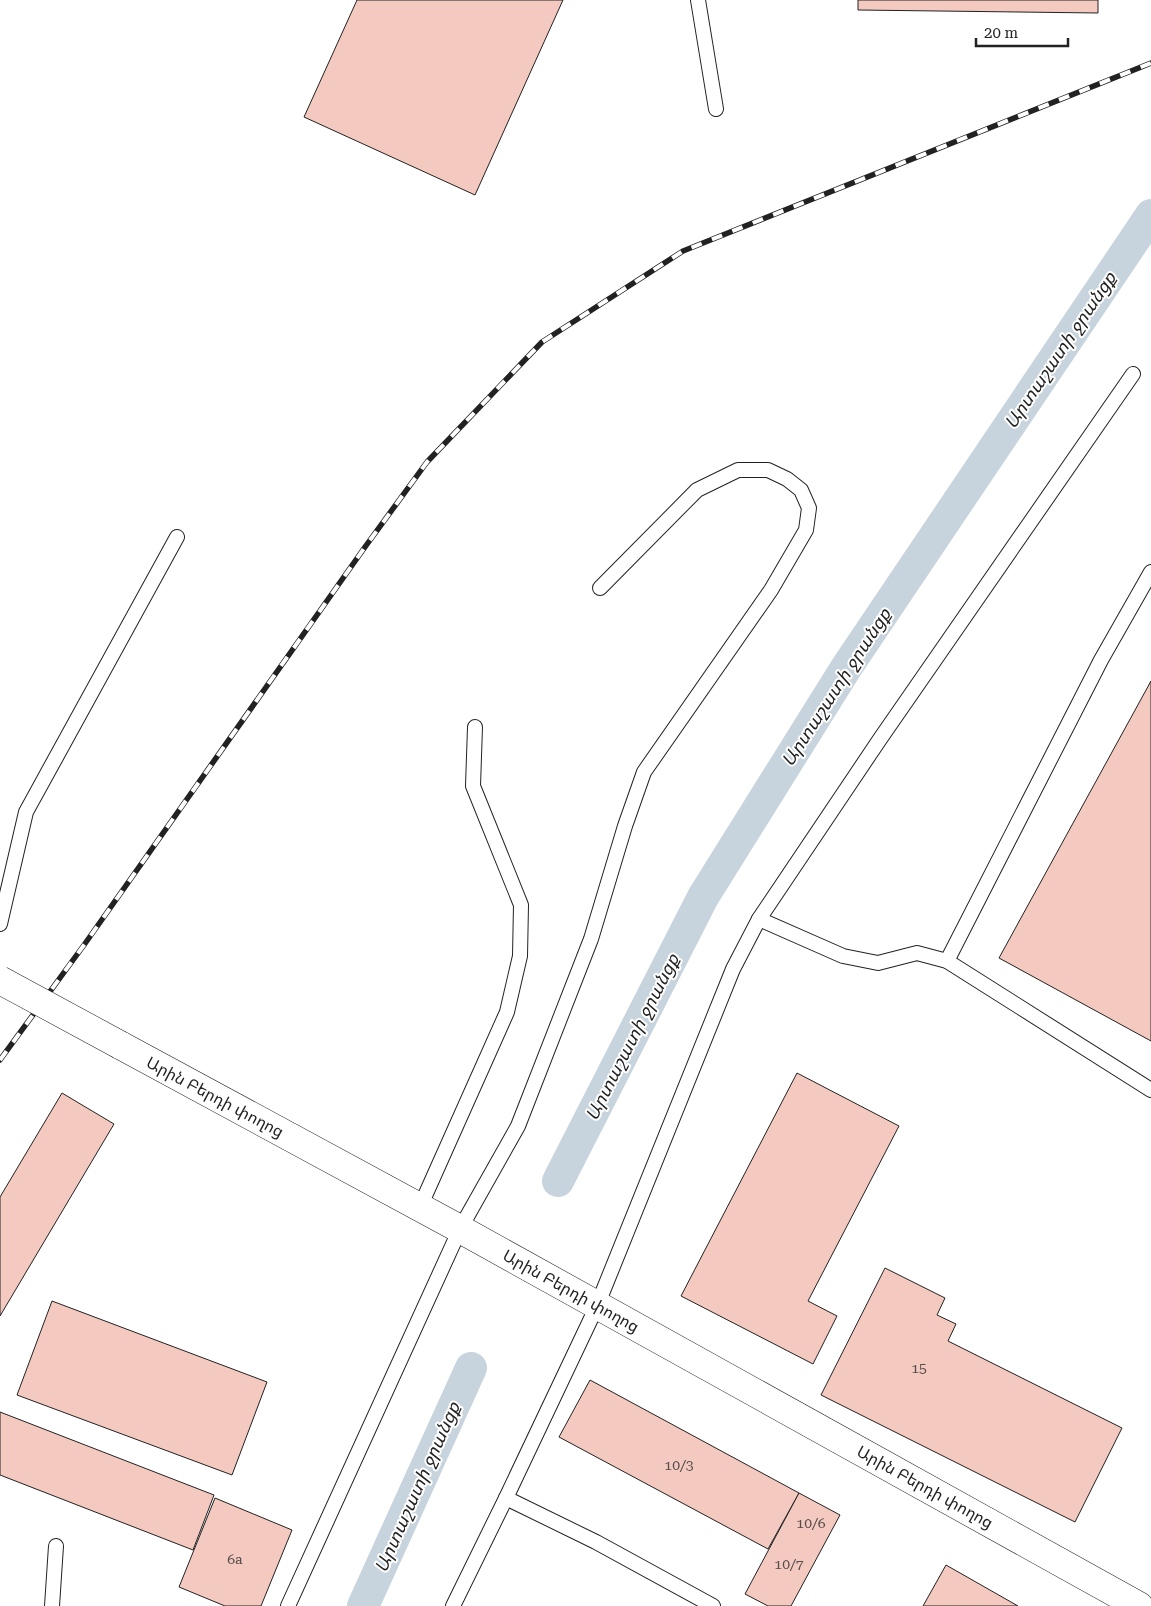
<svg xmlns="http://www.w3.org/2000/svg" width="1151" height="1606" font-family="'Roboto Serif','Noto Sans Armenian',serif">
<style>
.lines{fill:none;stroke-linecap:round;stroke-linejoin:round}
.canal{stroke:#c7d3dd;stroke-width:32}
.building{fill:#f3c9c0;stroke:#222}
.service-casing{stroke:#222;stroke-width:16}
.tertiary-casing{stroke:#222;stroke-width:29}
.service{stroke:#fff;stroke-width:14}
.tertiary{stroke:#fff;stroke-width:28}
.rail-casing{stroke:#222;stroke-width:5.5}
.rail{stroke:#fff;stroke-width:4;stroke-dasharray:11;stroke-linecap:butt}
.tertiary-bridge-casing{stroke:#222;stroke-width:29;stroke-linecap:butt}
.tertiary-bridge{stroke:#fff;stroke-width:28}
.labels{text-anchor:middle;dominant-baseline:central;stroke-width:4;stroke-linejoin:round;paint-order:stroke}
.number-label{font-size:14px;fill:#564c4a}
.street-label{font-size:16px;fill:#222;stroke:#fff}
.water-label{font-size:18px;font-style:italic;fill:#222;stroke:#fff}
</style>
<rect width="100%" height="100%" fill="#fff"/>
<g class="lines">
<g class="canal">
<polyline points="558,1181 703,897 846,668 1151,215"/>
<polyline points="363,1606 471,1368"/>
</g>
</g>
<g class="building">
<polygon points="357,0 563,0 475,195 304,117"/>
<polygon points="858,0 1098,0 1098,13 858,10"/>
<polygon points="1151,681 1151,1041 999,958"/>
<polygon points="797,1073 899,1126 808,1301 837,1316 813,1364 681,1296"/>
<polygon points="62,1093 114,1124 0,1316 0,1197"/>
<polygon points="885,1268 945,1298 937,1315 956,1324 948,1341 1122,1428 1075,1522 821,1395"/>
<polygon points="52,1301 267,1382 232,1475 17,1395"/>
<polygon points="590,1380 799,1493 768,1549 559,1437"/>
<polygon points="0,1412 214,1495 193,1550 0,1475"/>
<polygon points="799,1493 840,1515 791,1606 768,1606 745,1594"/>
<polygon points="215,1498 292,1530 261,1606 225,1606 179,1587"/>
<polygon points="946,1565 1018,1606 923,1606"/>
</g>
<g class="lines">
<defs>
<g id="service">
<polyline points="698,0 716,109"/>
<polyline points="759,919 843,956 878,963 917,953 947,961 1151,1090"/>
<polyline points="0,924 26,812 177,537"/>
<polyline points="947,961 1101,660 1151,572"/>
<polyline points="420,1207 507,1012 520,956 521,905 473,786 475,727"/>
<polyline points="506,1498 596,1542 713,1606"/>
<polyline points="52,1606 56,1546"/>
<polyline points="288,1606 460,1229 518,1126 591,939 625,826 644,772 771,590 806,530 809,508 801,490 787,479 768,470 738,470 697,490 600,588"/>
<polyline points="453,1606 506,1498 597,1306 733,969 759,919 880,739 1133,374"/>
</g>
<polyline id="tertiary" points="120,1045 460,1229 1139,1606"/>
</defs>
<use href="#service" class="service-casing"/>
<use href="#tertiary" class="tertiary-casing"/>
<use href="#service" class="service"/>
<use href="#tertiary" class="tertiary"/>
<defs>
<polyline id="rail" points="0,1060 84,945 365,547 427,462 542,342 683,251 1151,63"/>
</defs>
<use href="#rail" class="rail-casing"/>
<use href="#rail" class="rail"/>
<defs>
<polyline id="tertiary-bridge" points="0,980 120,1045"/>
</defs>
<use href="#tertiary-bridge" class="tertiary-bridge-casing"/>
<use href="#tertiary-bridge" class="tertiary-bridge"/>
</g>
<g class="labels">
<g class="number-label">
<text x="919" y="1368">15</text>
<text x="679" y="1465">10/3</text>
<text x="811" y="1523">10/6</text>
<text x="235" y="1559">6a</text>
<text x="789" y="1564">10/7</text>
</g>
<g class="street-label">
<text transform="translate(215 1097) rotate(28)">Արին Բերդի փողոց</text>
<text transform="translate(571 1291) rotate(29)">Արին Բերդի փողոց</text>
<text transform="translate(925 1487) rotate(29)">Արին Բերդի փողոց</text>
</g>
<g class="water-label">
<text transform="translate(1060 350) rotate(-56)">Արտաշատի ջրանցք</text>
<text transform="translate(836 687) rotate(-57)">Արտաշատի ջրանցք</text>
<text transform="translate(632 1037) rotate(-63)">Արտաշատի ջրանցք</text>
<text transform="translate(417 1487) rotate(-66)">Արտաշատի ջրանցք</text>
</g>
</g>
<path d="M976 38v8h92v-8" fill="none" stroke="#222222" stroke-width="2.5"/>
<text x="984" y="38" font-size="15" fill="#222222" stroke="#ffffff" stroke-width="4" paint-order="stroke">20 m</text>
</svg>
